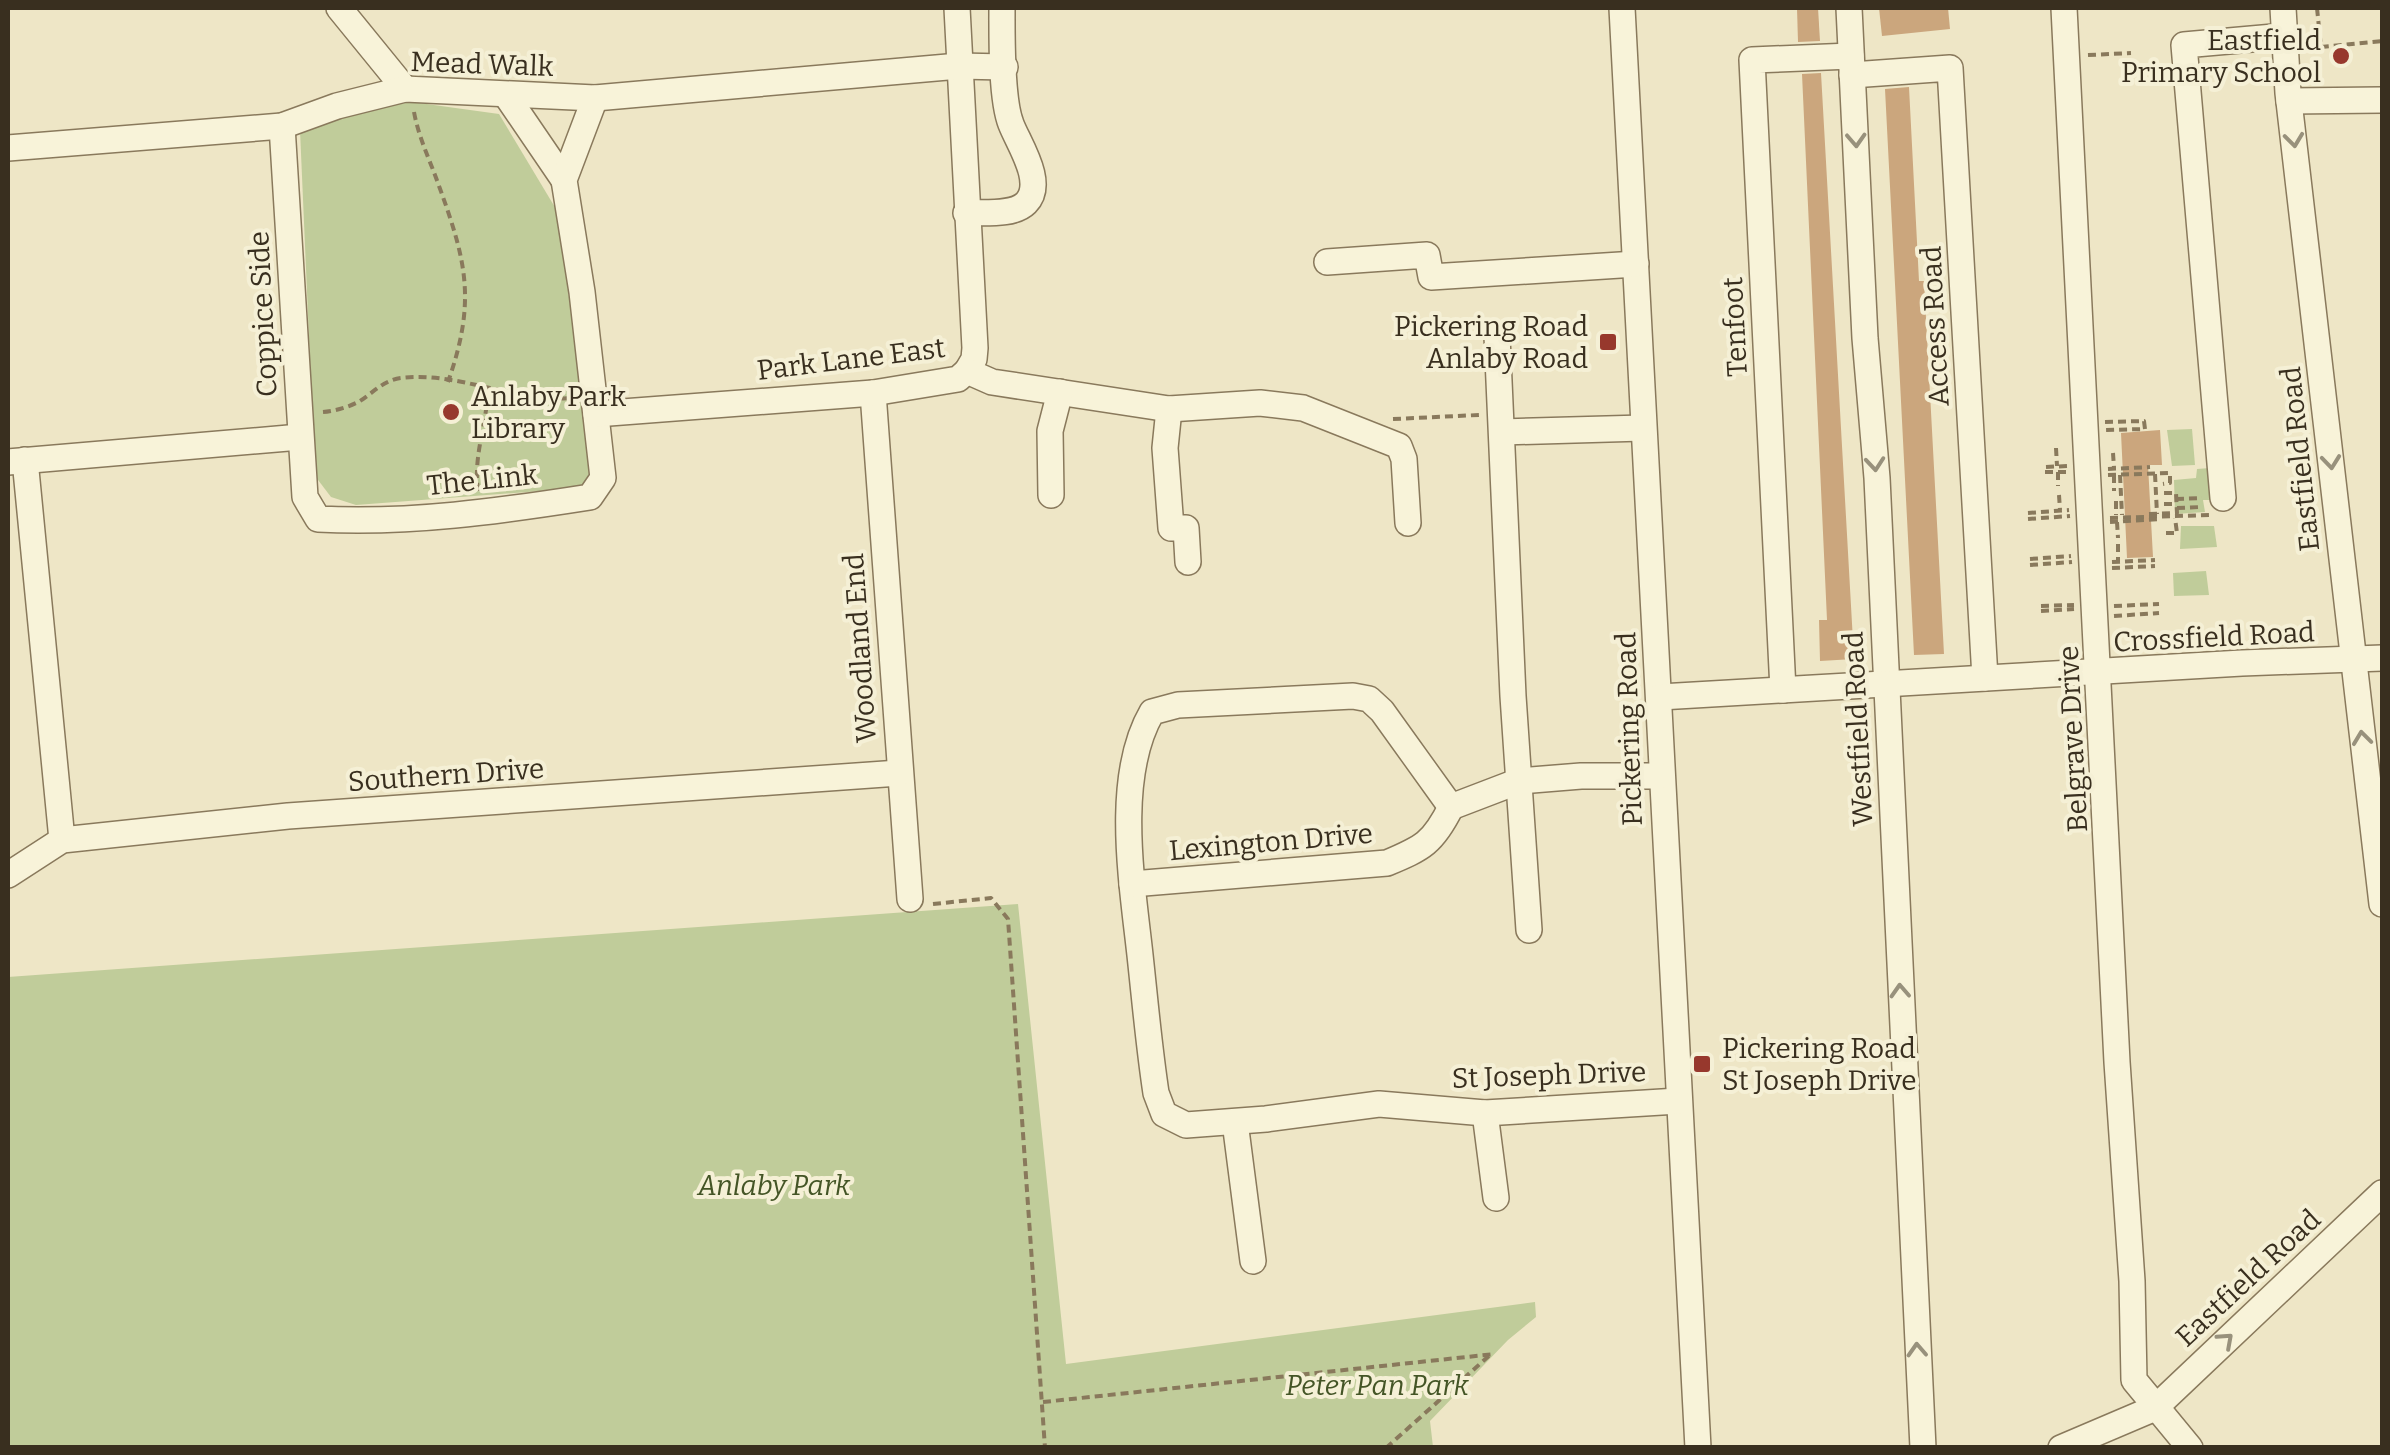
<svg xmlns="http://www.w3.org/2000/svg" width="2390" height="1455" font-family="Bitter,serif">
<style>
.green{fill:#c0cc9a}
.building{fill:#cba67d}
.lines{fill:none;stroke-linecap:round;stroke-linejoin:round}
.minor-casing{stroke:#89795c;stroke-width:28}
.path{stroke:#89795c;stroke-width:4;stroke-dasharray:8 5;stroke-linecap:butt}
.minor{stroke:#f8f3d9;stroke-width:25}
.oneway{stroke:#98917c}
.poi-dot{fill:#97382d;stroke:#f5f0d6;stroke-width:4}
.labels{text-anchor:middle;dominant-baseline:central;stroke-width:8;stroke-linejoin:round;paint-order:stroke}
.poi-label{font-size:28px;fill:#392f1f;stroke:#f5f0d6;text-anchor:end}
.street-label{font-size:28px;fill:#392f1f;stroke:#f5f0d6}
.park-label{font-size:28px;font-style:italic;fill:#445526;stroke:#f5f0d6}
</style>
<rect width="100%" height="100%" fill="#eee6c6"/>
<g class="green">
<polygon points="412,102 499,114 556,209 595,474 580,488 356,505 331,497 315,476 300,130 340,113"/>
<polygon points="2192,429 2195,465 2172,466 2167,430"/>
<polygon points="2210,468 2213,500 2203,500 2205,512 2175,514 2174,480 2196,478 2197,469"/>
<polygon points="2181,526 2214,526 2217,547 2180,549"/>
<polygon points="2206,571 2209,595 2174,596 2173,573"/>
<polygon points="1018,904 1066,1364 1535,1302 1536,1317 1508,1340 1430,1421 1433,1447 8,1447 8,977"/>
</g>
<g class="building">
<polygon points="1797,8 1818,8 1820,41 1798,42"/>
<polygon points="1879,8 1948,8 1950,29 1882,36"/>
<polygon points="1821,73 1854,659 1820,661 1819,620 1827,620 1802,74"/>
<polygon points="1909,87 1919,281 1924,281 1944,654 1914,655 1885,89"/>
<polygon points="2160,430 2162,465 2148,465 2153,557 2127,558 2121,433"/>
</g>
<g class="lines">
<defs>
<g id="minor">
<polyline points="339,8 405,89"/>
<polyline points="957,8 975,348 974,359 967,371"/>
<polyline points="1622,8 1698,1448"/>
<polyline points="1849,8 1865,338 1877,478 1923,1448"/>
<polyline points="2064,8 2117,1062 2132,1281 2134,1380 2190,1448"/>
<polyline points="2283,8 2288,93 2382,904"/>
<polyline points="1852,75 1950,68 1985,678"/>
<polyline points="506,95 564,180"/>
<polyline points="2289,101 2382,100"/>
<path d="M 282,126 L 305,497 L 318,519 C 408,524 501,511 590,497 L 603,478 L 582,292 L 564,180 L 595,98"/>
<polyline points="8,148 282,126 337,106 405,89 595,98 959,66 1005,67"/>
<path d="M 966,213 C 983,212 1013,216 1026,203 C 1046,183 1018,143 1011,124 C 1001,99 1002,36 1002,8"/>
<polyline points="1327,262 1427,255 1431,277 1636,264"/>
<polyline points="1497,336 1513,696 1529,930"/>
<polyline points="873,393 910,899"/>
<polyline points="1169,409 1165,448 1171,528 1186,528 1188,562"/>
<polyline points="596,414 873,393 958,379 967,371 992,382 1169,409 1260,403 1303,408 1399,446 1404,459 1408,523"/>
<polyline points="1502,432 1643,428"/>
<polyline points="25,460 62,840"/>
<polyline points="8,462 300,437"/>
<polyline points="1051,495 1050,431 1060,392"/>
<polyline points="2223,498 2184,45 2285,36"/>
<polyline points="1783,690 1752,60 1851,56"/>
<polyline points="1660,697 2242,663 2382,658"/>
<path d="M 1660,776 L 1581,776 L 1519,781 L 1451,807 L 1382,711 L 1369,699 L 1353,696 L 1178,705 L 1152,712 C 1114,777 1132,882 1140,955 C 1145,1001 1149,1047 1156,1093 L 1164,1114 L 1186,1125 L 1266,1119 L 1379,1104 L 1485,1113 L 1678,1101"/>
<polyline points="8,875 62,840 288,816 899,773"/>
<path d="M 1132,884 L 1387,863 C 1423,848 1433,843 1451,807"/>
<polyline points="1485,1113 1496,1198"/>
<polyline points="1235,1122 1253,1261"/>
<polyline points="2061,1448 2155,1408 2382,1193"/>
</g>
</defs>
<use href="#minor" class="minor-casing"/>
<g class="path">
<polyline points="2317,8 2321,47 2382,41"/>
<polyline points="2088,55 2131,53"/>
<path d="M 414,112 C 419,139 430,160 439,186 C 467,263 476,302 448,382"/>
<path d="M 323,412 C 335,411 349,407 360,401 C 374,392 384,380 401,378 C 458,371 515,403 572,398"/>
<polyline points="1393,419 1479,415"/>
<polyline points="2105,422 2144,421 2145,429 2106,430"/>
<polyline points="2056,448 2057,466"/>
<polyline points="2113,453 2114,468"/>
<polyline points="2046,467 2067,466"/>
<polyline points="2108,469 2150,467"/>
<polyline points="2045,472 2068,472"/>
<polyline points="2058,472 2058,486"/>
<polyline points="2155,474 2157,514"/>
<polyline points="2108,475 2170,473 2170,483 2163,484"/>
<polyline points="2114,475 2114,491"/>
<polyline points="2120,475 2122,515"/>
<path d="M 478,491 C 473,455 487,424 488,389"/>
<polyline points="2059,495 2060,510"/>
<polyline points="2176,499 2202,498"/>
<polyline points="2116,501 2116,515"/>
<polyline points="2164,504 2176,504"/>
<polyline points="2177,508 2201,507"/>
<polyline points="2028,513 2069,510"/>
<polyline points="2149,514 2177,513 2176,493 2163,493"/>
<polyline points="2110,518 2210,515"/>
<polyline points="2028,519 2070,516"/>
<polyline points="2110,522 2161,519"/>
<polyline points="2117,522 2118,538"/>
<polyline points="2166,533 2177,533 2175,518"/>
<polyline points="2118,544 2118,562"/>
<polyline points="2030,559 2071,556"/>
<polyline points="2112,562 2155,560"/>
<polyline points="2030,565 2072,562"/>
<polyline points="2112,568 2155,566"/>
<polyline points="2041,606 2074,605"/>
<polyline points="2114,606 2159,604"/>
<polyline points="2041,611 2074,609"/>
<polyline points="2114,616 2159,613"/>
<polyline points="933,904 991,898 1008,919 1045,1448"/>
<polyline points="1043,1402 1495,1354"/>
<polyline points="1386,1448 1491,1354"/>
</g>
<use href="#minor" class="minor"/>
</g>
<defs><path id="oneway-chevron" d="M-2-3.5L2.5 0L-2 3.5" fill="none" stroke-width="1.6" stroke-linecap="round" stroke-linejoin="round" transform="scale(2.5)"/></defs>
<g class="oneway">
<use href="#oneway-chevron" transform="translate(1856 140) rotate(87)"/>
<use href="#oneway-chevron" transform="translate(2294 140) rotate(83)"/>
<use href="#oneway-chevron" transform="translate(2331 462) rotate(84)"/>
<use href="#oneway-chevron" transform="translate(1875 464) rotate(85)"/>
<use href="#oneway-chevron" transform="translate(2362 738) rotate(-97)"/>
<use href="#oneway-chevron" transform="translate(1900 991) rotate(-93)"/>
<use href="#oneway-chevron" transform="translate(2226 1340) rotate(-42)"/>
<use href="#oneway-chevron" transform="translate(1917 1350) rotate(-93)"/>
</g>
<g class="poi-dot">
<circle cx="2341" cy="56" r="10"/>
<rect x="1598" y="332" width="20" height="20" rx="5"/>
<circle cx="451" cy="412" r="10"/>
<rect x="1692" y="1054" width="20" height="20" rx="5"/>
</g>
<g class="labels">
<g class="poi-label">
<text x="2321" y="40">Eastfield<tspan x="2321" dy="32">Primary School</tspan></text>
<text x="1588" y="326">Pickering Road<tspan x="1588" dy="32">Anlaby Road</tspan></text>
<text x="471" y="396" text-anchor="start">Anlaby Park<tspan x="471" dy="32">Library</tspan></text>
<text x="1722" y="1048" text-anchor="start">Pickering Road<tspan x="1722" dy="32">St Joseph Drive</tspan></text>
</g>
<g class="street-label">
<text transform="translate(482 64) rotate(2)">Mead Walk</text>
<text transform="translate(263 314) rotate(-93)">Coppice Side</text>
<text transform="translate(1935 326) rotate(-93)">Access Road</text>
<text transform="translate(1735 327) rotate(-93)">Tenfoot</text>
<text transform="translate(851 359) rotate(-7)">Park Lane East</text>
<text transform="translate(2300 459) rotate(-96)">Eastfield Road</text>
<text transform="translate(482 480) rotate(-6)">The Link</text>
<text transform="translate(2214 637) rotate(-3)">Crossfield Road</text>
<text transform="translate(860 648) rotate(-94)">Woodland End</text>
<text transform="translate(1629 729) rotate(-92)">Pickering Road</text>
<text transform="translate(1858 729) rotate(-93)">Westfield Road</text>
<text transform="translate(2073 739) rotate(-93)">Belgrave Drive</text>
<text transform="translate(446 775) rotate(-4)">Southern Drive</text>
<text transform="translate(1271 842) rotate(-5)">Lexington Drive</text>
<text transform="translate(1549 1075) rotate(-2)">St Joseph Drive</text>
<text transform="translate(2248 1278) rotate(-43)">Eastfield Road</text>
</g>
<g class="park-label">
<text x="774" y="1185">Anlaby Park</text>
<text x="1377" y="1385">Peter Pan Park</text>
</g>
</g>
<rect width="2390" height="1455" fill="none" stroke="#392f1f" stroke-width="20"/>
</svg>
